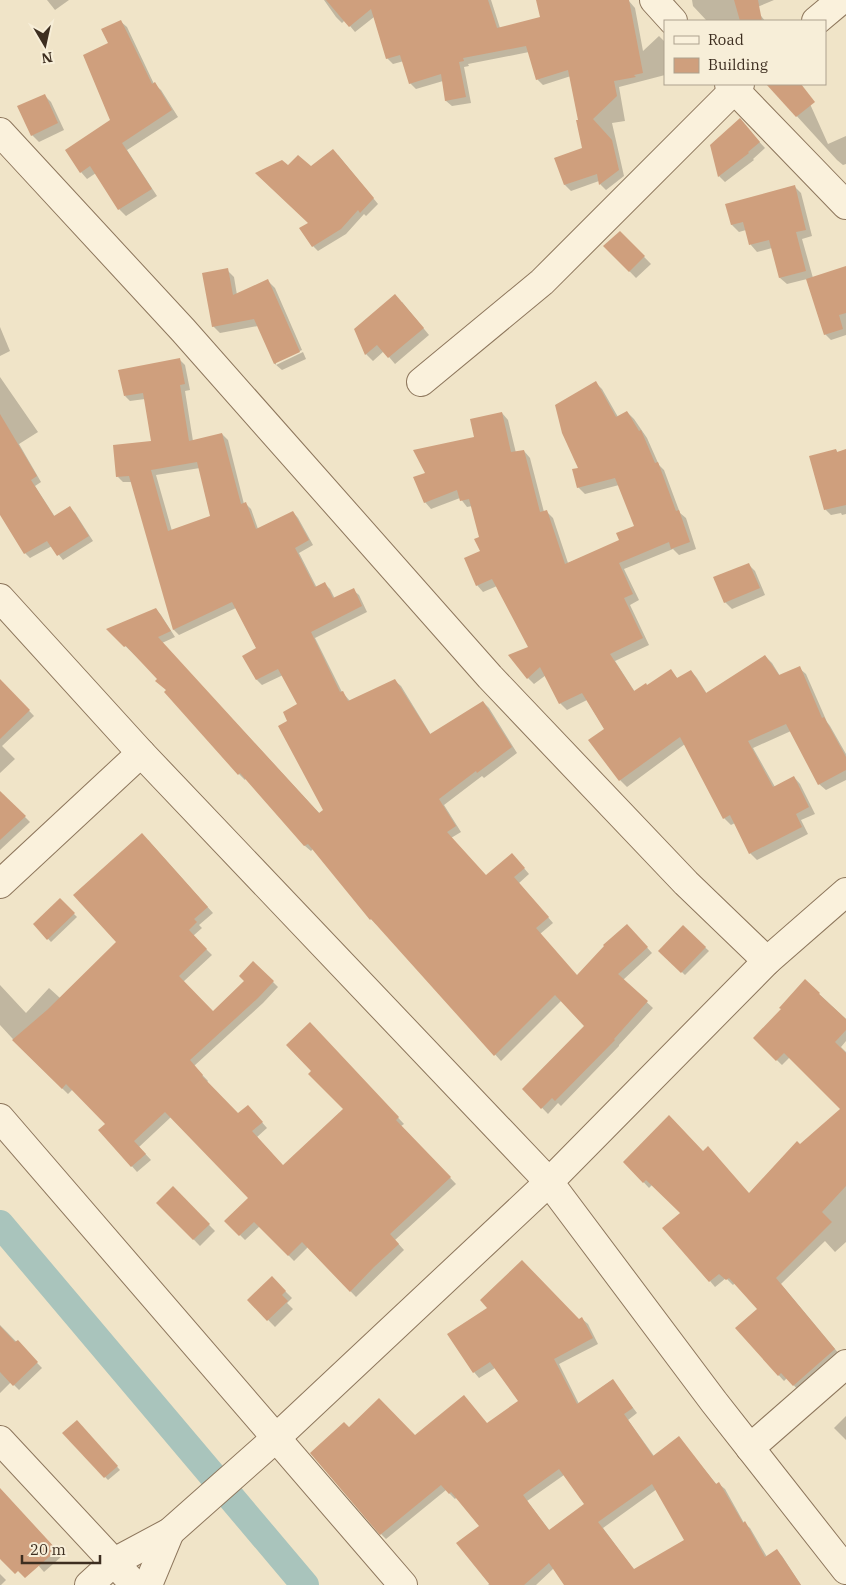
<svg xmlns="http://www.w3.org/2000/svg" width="846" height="1585" font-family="'IBM Plex Serif',serif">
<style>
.shadow{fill:#0003;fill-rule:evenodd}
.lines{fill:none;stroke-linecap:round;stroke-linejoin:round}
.canal{stroke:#a9c4bc;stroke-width:28}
.building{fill:#cf9f7d;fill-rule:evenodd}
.street-casing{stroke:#8d765c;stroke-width:30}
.street{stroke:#faf1dc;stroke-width:28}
</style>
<rect width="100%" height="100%" fill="#f0e4c8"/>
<g class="shadow">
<polygon points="47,0 69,0 55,10"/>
<polygon points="324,0 491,0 500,28 541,18 538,0 628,0 635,8 643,51 659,36 665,42 665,75 619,87 625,121 612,123 624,176 606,190 600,184 599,181 571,191 565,185 555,158 584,149 580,121 571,76 543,85 537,79 529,52 468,64 469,66 464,67 471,103 452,106 446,101 443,81 416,89 410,83 404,61 393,64 387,58 374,17 355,32 345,20 342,23 336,17"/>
<polygon points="692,0 774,0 755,8 765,21 707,21 693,6"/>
<polygon points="120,21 127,27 154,84 161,90 178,117 127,150 157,196 126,216 119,209 96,173 87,179 81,172 112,121 110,44"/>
<polygon points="782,84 801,84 828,144 846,136 846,164 843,165 837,160 773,90"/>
<polygon points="44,95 51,102 64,130 39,142 32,135"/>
<polygon points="745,126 765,148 753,159 754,160 725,182 719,176 711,145"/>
<polygon points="338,155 378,204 366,216 364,214 346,234 318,251 313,246 310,223 288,167 310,168"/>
<polygon points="794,186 801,193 812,236 802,239 813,278 846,267 846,335 831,340 825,334 807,279 787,284 780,278 772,248 757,252 751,245 746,230 739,232 732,225 727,205"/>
<polygon points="620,232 651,264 636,278 605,246"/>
<polygon points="227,270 234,277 237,295 268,281 275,288 302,350 276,362 276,365 303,352 306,359 282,370 275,364 258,326 220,333 213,326"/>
<polygon points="402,302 429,335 395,364 384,351 373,361 366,354 355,329"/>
<polygon points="0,327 10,351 0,356"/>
<path d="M 179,359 L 185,365 L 190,390 L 185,391 L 193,441 L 222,434 L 228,440 L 244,504 L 246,504 L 251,509 L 258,529 L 293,512 L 298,518 L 313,545 L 299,553 L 317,588 L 325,584 L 330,589 L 335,599 L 353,590 L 359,595 L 367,612 L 315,638 L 342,692 L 350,701 L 395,681 L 401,686 L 431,735 L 483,702 L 489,708 L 517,753 L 484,778 L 482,776 L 444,805 L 461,832 L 451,838 L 486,876 L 517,860 L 529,874 L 519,883 L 553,923 L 540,934 L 577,977 L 632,931 L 652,953 L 623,980 L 653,1008 L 619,1045 L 619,1046 L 561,1106 L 558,1103 L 548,1114 L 524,1089 L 586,1026 L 562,1000 L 501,1061 L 378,924 L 376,924 L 371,919 L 313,849 L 311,851 L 305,846 L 246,778 L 245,780 L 239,774 L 166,692 L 167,691 L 159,679 L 109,630 L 156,609 L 161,615 L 175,637 L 162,643 L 320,814 L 324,811 L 289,721 L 299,705 L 283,675 L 262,685 L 257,680 L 244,656 L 257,649 L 236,608 L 179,635 L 174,630 L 132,482 L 123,482 L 118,477 L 152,442 L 145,399 L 130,401 L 125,396 ZM 200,468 L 212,516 L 172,531 L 156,475 Z"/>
<polygon points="0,377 38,432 19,444 41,482 35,486 55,517 70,508 75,513 93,541 63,560 52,546 30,558 25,553 8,525 0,499"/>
<polygon points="596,383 602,389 618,417 627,412 634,419 647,438 659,465 664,470 680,513 686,518 696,549 679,555 673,549 624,569 639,600 630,605 649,645 615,661 635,692 648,686 671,671 678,679 691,671 697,678 707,694 765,656 772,663 780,676 799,668 806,674 827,722 830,726 846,754 846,780 826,790 819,784 791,731 753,748 775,787 794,777 800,784 815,814 801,820 808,834 757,860 750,853 735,823 731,825 724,818 685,744 627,787 620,780 590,740 605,730 587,700 567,710 560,703 546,675 534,684 528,678 529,647 497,586 483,592 477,585 481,552 480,538 472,506 467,507 460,498 431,509 425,502 427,474 475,438 502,413 508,420 516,453 524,451 530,458 544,512 547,512 553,518 568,563 621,541 635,526 619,485 585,494 578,487 580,469"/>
<polygon points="836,450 838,453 846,450 846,514 842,515 841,513 831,515 825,509"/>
<polygon points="748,564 755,571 765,595 732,609 725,602"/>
<polygon points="0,680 34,716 2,746 15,759 0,773"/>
<polygon points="0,792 30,822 0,850"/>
<polygon points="148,840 213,913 199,925 202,928 193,936 212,955 183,982 213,1012 245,981 253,962 278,987 263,1003 194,1066 208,1081 206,1083 238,1115 253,1112 267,1128 257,1137 284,1167 345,1109 313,1071 310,1024 404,1124 401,1126 456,1184 395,1240 404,1250 356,1297 308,1247 294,1261 260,1226 245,1240 226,1221 250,1198 171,1117 139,1147 151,1160 137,1172 100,1130 107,1124 73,1089 68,1094 23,1050 0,1025 0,985 26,1013 49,988 60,998 118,942"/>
<polygon points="60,900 77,917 51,942 34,924"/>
<polygon points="683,927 709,951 685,975 660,951"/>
<polygon points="805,981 846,1019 846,1041 841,1047 846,1052 846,1242 835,1252 825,1241 781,1284 840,1355 799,1391 787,1378 784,1381 736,1328 759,1309 735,1283 733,1285 726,1278 715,1287 710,1281 681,1213 653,1184 649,1188 625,1162 703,1153 749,1194 800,1146 842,1109 790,1057 782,1065 754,1038 783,1010"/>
<polygon points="173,1188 215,1231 200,1246 158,1203"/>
<polygon points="272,1278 292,1298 287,1303 293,1309 275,1327 249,1300"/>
<path d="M 582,1319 L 588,1324 L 598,1344 L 559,1364 L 579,1404 L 612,1380 L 637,1413 L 628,1420 L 654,1456 L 679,1438 L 717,1485 L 719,1484 L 725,1489 L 744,1523 L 750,1528 L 767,1557 L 777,1551 L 782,1556 L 801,1585 L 565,1585 L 554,1568 L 536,1585 L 488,1585 L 490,1583 L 481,1526 L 457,1497 L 455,1499 L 446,1490 L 386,1539 L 381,1534 L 349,1429 L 415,1436 L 487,1424 L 520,1401 L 495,1368 L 479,1378 L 474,1372 L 449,1334 L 579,1320 ZM 564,1475 L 586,1504 L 550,1531 L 527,1501 ZM 657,1489 L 686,1540 L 634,1570 L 603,1528 Z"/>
<polygon points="0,1325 42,1368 19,1390 11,1382 0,1393"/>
<polygon points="846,1416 846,1440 834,1428"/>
<polygon points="77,1422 120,1470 108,1480 64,1433"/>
<polygon points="0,1491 62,1556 44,1572 0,1521"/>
<polygon points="0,1574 6,1580 1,1585 0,1585"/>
</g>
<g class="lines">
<polyline class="canal" points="0,1224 305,1585"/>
</g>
<g class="building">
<polygon points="326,0 488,0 497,28 540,17 536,0 629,0 643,73 634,75 636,77 614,81 617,96 593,119 612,140 619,170 599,185 597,174 564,185 554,158 582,148 576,120 578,120 568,70 536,80 526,46 463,58 464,61 459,62 466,97 445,101 441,74 409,84 400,55 386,59 371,9 349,27"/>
<polygon points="734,0 758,0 762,21 740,21"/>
<polygon points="121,20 152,84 155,82 172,110 122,143 152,189 118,210 90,166 80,173 65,150 110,120 83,55 108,43 101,29"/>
<polygon points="766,84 801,84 815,102 796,117"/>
<polygon points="45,94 58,123 31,136 17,106"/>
<polygon points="740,118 760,142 748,152 749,153 718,177 710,145"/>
<polygon points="333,149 374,198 360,213 358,210 341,229 312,247 299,228 308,223 255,173 282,160 288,165 298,155 311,166"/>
<polygon points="795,185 806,230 796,232 806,271 779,278 769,240 749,245 743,222 731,225 725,204"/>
<polygon points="620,231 645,256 629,272 603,246"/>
<polygon points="846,266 846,313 839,315 843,329 824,335 806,279"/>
<polygon points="228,268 233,295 268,279 300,352 274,364 254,319 212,327 202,273"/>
<polygon points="395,294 424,328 388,358 377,345 365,355 354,329"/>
<path d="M 180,358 L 185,384 L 180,385 L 189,441 L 222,433 L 241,504 L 246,502 L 256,529 L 293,511 L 309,540 L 295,548 L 315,587 L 325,582 L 333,598 L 354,588 L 362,606 L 311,632 L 340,692 L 343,691 L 348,701 L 395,679 L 430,734 L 483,701 L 512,747 L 477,773 L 476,771 L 439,799 L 456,826 L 447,832 L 486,875 L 512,853 L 525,868 L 514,877 L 549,917 L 536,928 L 577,975 L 604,946 L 603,945 L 627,924 L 648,947 L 618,974 L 648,1001 L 614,1039 L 615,1040 L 555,1101 L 552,1098 L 541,1109 L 522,1089 L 584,1026 L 555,995 L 494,1056 L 371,919 L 370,920 L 308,844 L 304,846 L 240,773 L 238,775 L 164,692 L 166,690 L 155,681 L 157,679 L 126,646 L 124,647 L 106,629 L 156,608 L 171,631 L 158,637 L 319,813 L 323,810 L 278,726 L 287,721 L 283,712 L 297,704 L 278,669 L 256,680 L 242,656 L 256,648 L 232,602 L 173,630 L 129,476 L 116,477 L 113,445 L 151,441 L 143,393 L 124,396 L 118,370 ZM 197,462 L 210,516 L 168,531 L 151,470 Z"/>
<polygon points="596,381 616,417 627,411 639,431 641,430 655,463 658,462 676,511 679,510 690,542 671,549 669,542 619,563 633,594 624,598 643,638 610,654 634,691 646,683 647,685 671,669 677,678 691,670 706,693 765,655 779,675 800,666 822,718 824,717 846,757 846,770 818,785 786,724 748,741 773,787 794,776 809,807 796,814 802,827 749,854 730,815 723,819 680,737 619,781 588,740 604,729 582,693 559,704 540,667 527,679 508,655 528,647 492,579 476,586 464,558 480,551 474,539 479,537 469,499 460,501 457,490 424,503 413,477 425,473 413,450 474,437 470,419 502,412 511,452 524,450 540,512 547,510 565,564 619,540 616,533 634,526 615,478 577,488 572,469 578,468 562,433 555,405"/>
<polygon points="0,414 37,476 31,480 54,516 70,506 89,536 57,556 47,541 24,554 0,515"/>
<polygon points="836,449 837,452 846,449 846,505 824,510 809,456"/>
<polygon points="749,563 760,588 724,603 713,577"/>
<polygon points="0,679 30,710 0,739"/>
<polygon points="0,791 26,816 0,840"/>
<polygon points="142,833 208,907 194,919 197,922 189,930 207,949 179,976 213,1011 244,981 239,976 253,961 274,981 258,998 190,1060 203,1075 202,1076 238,1113 248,1105 263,1122 252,1131 283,1165 343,1109 308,1074 311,1071 286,1045 310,1022 399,1117 396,1120 451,1177 390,1234 399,1244 374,1267 350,1292 302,1242 288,1256 254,1222 239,1236 224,1221 248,1198 165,1112 134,1141 146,1154 131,1167 98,1130 105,1124 66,1084 62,1089 12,1040 47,1010 116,942 73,895"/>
<polygon points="60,898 75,913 47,940 33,924"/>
<polygon points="683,925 706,947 681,973 658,951"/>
<polygon points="805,979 820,993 819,994 846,1019 846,1030 835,1042 846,1053 846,1186 822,1212 832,1222 776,1278 835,1349 793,1386 781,1373 778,1376 735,1328 757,1309 729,1278 726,1280 719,1274 709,1282 662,1228 680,1213 646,1180 643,1183 623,1162 669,1115 703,1151 708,1146 749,1193 797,1141 800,1144 840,1109 784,1053 776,1061 753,1038 781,1009 779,1008"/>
<polygon points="173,1186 210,1224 193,1240 156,1203"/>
<path d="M 522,1260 L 579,1319 L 582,1317 L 593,1338 L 554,1359 L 577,1404 L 613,1379 L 633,1408 L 624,1414 L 653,1456 L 679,1436 L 716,1484 L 719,1482 L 743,1523 L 745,1521 L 765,1557 L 777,1549 L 801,1585 L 564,1585 L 549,1563 L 524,1585 L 490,1585 L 456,1543 L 479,1526 L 451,1492 L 449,1494 L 441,1485 L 380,1535 L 328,1474 L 310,1453 L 344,1422 L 349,1427 L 379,1398 L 415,1435 L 464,1395 L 487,1423 L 518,1401 L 490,1362 L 473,1373 L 447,1334 L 487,1308 L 480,1300 ZM 559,1469 L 584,1504 L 549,1530 L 523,1495 ZM 652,1484 L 684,1540 L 634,1569 L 598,1522 Z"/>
<polygon points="272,1276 286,1291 282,1295 288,1301 267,1321 247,1300"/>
<polygon points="0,1326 15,1342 18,1340 38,1362 13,1386 0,1372"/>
<polygon points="77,1420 118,1466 104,1478 62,1433"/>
<polygon points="0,1488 57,1550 25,1578 18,1571 15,1574 0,1559"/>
</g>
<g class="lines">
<defs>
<g id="street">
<polyline points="654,0 673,21"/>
<polyline points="816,21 841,0"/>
<polyline points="729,84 846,205"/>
<polyline points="0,132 183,330 490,677 686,883 767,961"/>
<polyline points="421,382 542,282 740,84"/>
<polyline points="0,598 141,753 549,1182 276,1438 170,1532 114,1562 89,1585"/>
<polyline points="0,884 141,753"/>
<polyline points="846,892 767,961 549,1182 714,1402 846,1570"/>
<polyline points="0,1118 403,1585"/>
<polyline points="0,1440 135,1585"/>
<polyline points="750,1448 846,1364"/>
<polyline points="148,1585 170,1532"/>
</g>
</defs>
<use href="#street" class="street-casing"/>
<use href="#street" class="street"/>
</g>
<rect x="664" y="20" width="162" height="65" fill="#f7eed8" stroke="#ada18e"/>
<rect x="674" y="36" width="25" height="8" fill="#faf1dc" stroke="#ada18e"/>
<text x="708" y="45" font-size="15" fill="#3d2e20">Road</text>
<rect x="674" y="58" width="25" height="15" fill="#cf9f7d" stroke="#ada18e"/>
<text x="708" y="70" font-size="15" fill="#3d2e20">Building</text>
<g transform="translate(45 45) rotate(171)" stroke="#f7eed8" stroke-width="4" paint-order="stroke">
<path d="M0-4L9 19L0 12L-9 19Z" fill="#3d2e20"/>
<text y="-8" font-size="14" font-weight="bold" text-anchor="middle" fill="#3d2e20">N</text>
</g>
<path d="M22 1555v8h78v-8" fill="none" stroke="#3d2e20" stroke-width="2.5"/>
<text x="30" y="1555" font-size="15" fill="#3d2e20" stroke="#f7eed8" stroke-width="4" paint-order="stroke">20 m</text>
</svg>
